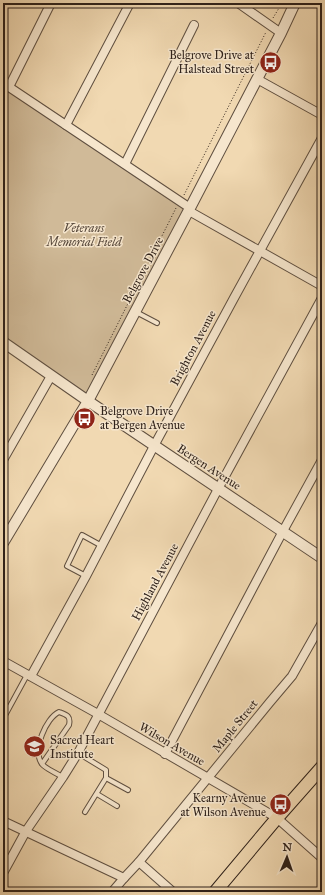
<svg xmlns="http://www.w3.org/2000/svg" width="325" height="895" font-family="'IM FELL Great Primer',serif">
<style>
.green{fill:#d0ba98;stroke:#7f6e59}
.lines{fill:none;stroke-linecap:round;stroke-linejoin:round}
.service-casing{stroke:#5f4f40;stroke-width:6}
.minor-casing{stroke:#5f4f40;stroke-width:10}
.tertiary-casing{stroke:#5f4f40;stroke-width:12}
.primary-casing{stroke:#2e211a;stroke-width:14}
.path{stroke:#2e211a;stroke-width:1;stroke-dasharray:1 2;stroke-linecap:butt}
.service{stroke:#f6e6cd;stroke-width:4}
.minor{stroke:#f6e6cd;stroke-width:8}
.tertiary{stroke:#f6e6cd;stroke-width:10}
.primary{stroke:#f1d9b2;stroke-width:12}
.labels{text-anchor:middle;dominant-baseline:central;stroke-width:3;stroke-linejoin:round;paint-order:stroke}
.poi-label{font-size:12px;fill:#2e211a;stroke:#f6e6cd;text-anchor:end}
.park-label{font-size:12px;font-style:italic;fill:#56473a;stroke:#f6e6cd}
.street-label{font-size:12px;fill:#2e211a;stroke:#f6e6cd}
</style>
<rect width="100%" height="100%" fill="#f1d9b2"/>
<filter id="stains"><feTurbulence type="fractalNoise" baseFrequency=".005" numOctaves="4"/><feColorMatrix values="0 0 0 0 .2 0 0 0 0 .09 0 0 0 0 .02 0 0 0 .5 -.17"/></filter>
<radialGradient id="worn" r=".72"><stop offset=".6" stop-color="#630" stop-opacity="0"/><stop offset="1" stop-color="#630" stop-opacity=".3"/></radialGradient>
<polygon class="green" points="3,84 189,207 87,404 3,344"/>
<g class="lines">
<defs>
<g id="service">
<polyline points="136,312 157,323"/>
<polyline points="86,576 67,566 82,535 102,546"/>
<polyline points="3,719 27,675"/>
<polyline points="78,753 106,770 106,778 128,790"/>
<path d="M 42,764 L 69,725 C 71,716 67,715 59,712 C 46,718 32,750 42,764 C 45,768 57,774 63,777"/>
<polyline points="97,794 117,806"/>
<polyline points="85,812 106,778"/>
</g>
<g id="minor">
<polyline points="238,3 281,33"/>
<polyline points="257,79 322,115"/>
<polyline points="3,83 190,208"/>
<polyline points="9,87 51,3"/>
<polyline points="66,125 130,3"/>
<polyline points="125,164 194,25"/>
<polyline points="189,211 322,286"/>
<polyline points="3,460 51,376"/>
<polyline points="3,661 98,714 277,818 322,858"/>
<polyline points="31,676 86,576 154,446 234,298 322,138"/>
<polyline points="165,754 283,531 322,460"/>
<polyline points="3,821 124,878"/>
<polyline points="139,862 173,892"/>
<polyline points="3,873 26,831 63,777 78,753 218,489 322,298"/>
<polyline points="112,892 124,878 139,862 270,702 292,676 322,623"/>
<polyline points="319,892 322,889"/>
</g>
<g id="tertiary">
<polyline points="3,342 88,401 322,558"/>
<polyline points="3,543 88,401 190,208 281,33 295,3"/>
</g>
<polyline id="primary" points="215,892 277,818 322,767"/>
</defs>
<use href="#service" class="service-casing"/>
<use href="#minor" class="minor-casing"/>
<use href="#tertiary" class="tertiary-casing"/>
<use href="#primary" class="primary-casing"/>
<g class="path">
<polyline points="273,18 282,3"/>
<polyline points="184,195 266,32"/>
<polyline points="92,375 176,208"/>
<polyline points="3,525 8,517"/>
</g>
<use href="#service" class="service"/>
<use href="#minor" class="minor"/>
<use href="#tertiary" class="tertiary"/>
<use href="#primary" class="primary"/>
</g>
<defs>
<symbol id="bus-disc" viewBox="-11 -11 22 22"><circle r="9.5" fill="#8f2418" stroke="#f6e6cd"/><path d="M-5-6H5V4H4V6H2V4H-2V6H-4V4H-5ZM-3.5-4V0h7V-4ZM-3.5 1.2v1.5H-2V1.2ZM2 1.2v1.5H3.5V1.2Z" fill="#fff"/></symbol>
<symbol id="school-disc" viewBox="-11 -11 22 22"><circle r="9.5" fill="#8f2418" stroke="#f6e6cd"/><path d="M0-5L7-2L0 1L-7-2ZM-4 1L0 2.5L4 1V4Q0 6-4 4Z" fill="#fff"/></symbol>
</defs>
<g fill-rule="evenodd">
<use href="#bus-disc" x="258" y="50" width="25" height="25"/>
<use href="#bus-disc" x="72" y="406" width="25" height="25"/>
<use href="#school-disc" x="22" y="734" width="25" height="25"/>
<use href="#bus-disc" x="268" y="792" width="25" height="25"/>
</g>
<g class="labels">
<g class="poi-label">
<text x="254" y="55">Belgrove Drive at<tspan x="254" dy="14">Halstead Street</tspan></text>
<text x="100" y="411" text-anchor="start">Belgrove Drive<tspan x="100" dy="14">at Bergen Avenue</tspan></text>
<text x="50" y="740" text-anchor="start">Sacred Heart<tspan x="50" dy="14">Institute</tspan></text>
<text x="266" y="798">Kearny Avenue<tspan x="266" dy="14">at Wilson Avenue</tspan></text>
</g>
<g class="park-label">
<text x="84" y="228">Veterans<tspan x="84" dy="14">Memorial Field</tspan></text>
</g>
<g class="street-label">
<text transform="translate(143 270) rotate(-62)">Belgrove Drive</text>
<text transform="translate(193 348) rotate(-62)">Brighton Avenue</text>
<text transform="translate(209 467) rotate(33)">Bergen Avenue</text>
<text transform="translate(155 582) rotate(-62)">Highland Avenue</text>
<text transform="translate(235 726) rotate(-51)">Maple Street</text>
<text transform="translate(172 744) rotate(30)">Wilson Avenue</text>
</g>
</g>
<rect width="325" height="895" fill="none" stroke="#f1d9b2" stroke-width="16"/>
<rect x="4" y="4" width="317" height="887" fill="none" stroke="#2e211a" stroke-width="2"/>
<rect x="8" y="8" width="309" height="879" fill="none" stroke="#2e211a"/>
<g transform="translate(287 857) rotate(2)" stroke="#f6e6cd" stroke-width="3" paint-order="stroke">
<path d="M0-3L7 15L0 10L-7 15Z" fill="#2e211a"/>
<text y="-6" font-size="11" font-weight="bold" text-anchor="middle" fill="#2e211a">N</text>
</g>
<rect width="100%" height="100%" filter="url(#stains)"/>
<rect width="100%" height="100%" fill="url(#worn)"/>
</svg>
